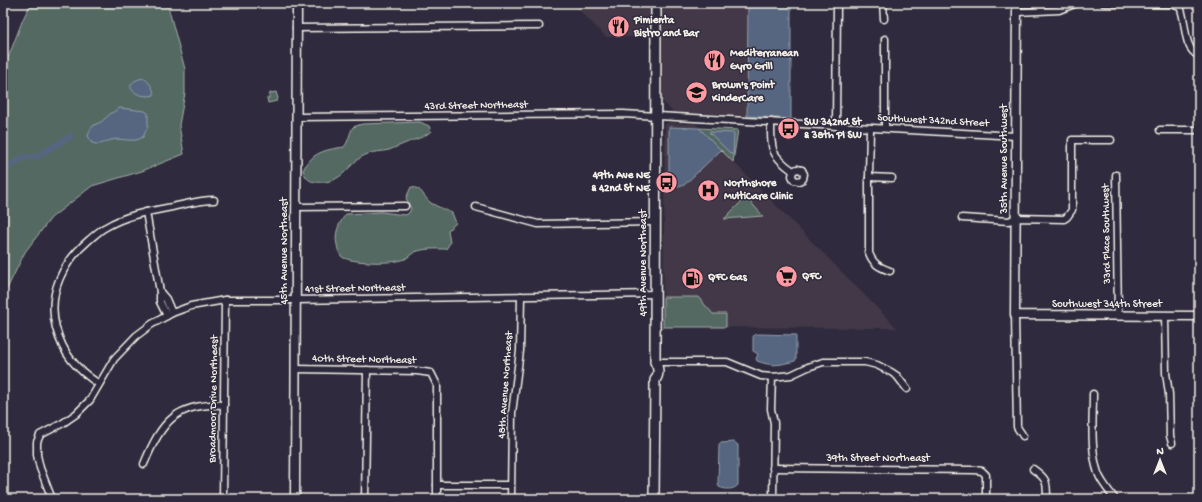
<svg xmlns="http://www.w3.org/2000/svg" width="1202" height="502" font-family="'Gochi Hand',sans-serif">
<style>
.built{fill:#433947}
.green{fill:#556963;stroke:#a4ada6}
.water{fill:#566680;stroke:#959eaa}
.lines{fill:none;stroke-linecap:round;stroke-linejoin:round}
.canal{stroke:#566680;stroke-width:6}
.minor-casing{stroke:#f4f1e8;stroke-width:9}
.tertiary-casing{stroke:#f4f1e8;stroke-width:11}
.secondary-casing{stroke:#f4f1e8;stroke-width:12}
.minor{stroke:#2f2a3d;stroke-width:6}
.tertiary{stroke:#2f2a3d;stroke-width:8}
.secondary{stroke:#2f2a3d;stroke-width:9}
.labels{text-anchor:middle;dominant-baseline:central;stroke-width:3;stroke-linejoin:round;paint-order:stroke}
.poi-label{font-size:11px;font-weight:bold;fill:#f4f1e8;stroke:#2f2a3d;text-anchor:start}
.street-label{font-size:11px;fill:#f4f1e8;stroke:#2f2a3d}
</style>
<rect width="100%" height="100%" fill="#2f2a3d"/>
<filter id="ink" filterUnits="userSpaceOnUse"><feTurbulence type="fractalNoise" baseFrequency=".025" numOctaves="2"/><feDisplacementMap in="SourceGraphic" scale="8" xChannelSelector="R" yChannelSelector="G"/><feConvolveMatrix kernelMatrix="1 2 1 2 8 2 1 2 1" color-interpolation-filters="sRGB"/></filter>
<g filter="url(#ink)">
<g class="built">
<polygon points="572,3 650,3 651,37 606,37"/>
<polygon points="662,3 748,3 747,116 673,112 662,101"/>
<polygon points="667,123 696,124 897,328 663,327 665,125"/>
</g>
<g class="green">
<polygon points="31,3 167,3 185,69 185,93 179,125 184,154 142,171 92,186 51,218 25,252 3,297 3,71 23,19"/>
<polygon points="276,92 278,98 277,101 268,103 267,98 269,98 270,93"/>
<path d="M 420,122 L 429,126 L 431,131 C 424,138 415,139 406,143 C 400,145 395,148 389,150 C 382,152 375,151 368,154 C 347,161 346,185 315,182 C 308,181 305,177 303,170 C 313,152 324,150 344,147 C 349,141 349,134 353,127 L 362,124 Z"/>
<polygon points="699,128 738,130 733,162"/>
<path d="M 411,187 C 423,188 423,197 431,203 C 438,207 445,210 452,213 L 456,223 L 448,230 L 450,243 L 446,249 C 437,249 425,248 415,252 C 412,253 409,257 405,259 C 394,264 356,263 344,258 C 339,256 338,250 337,245 C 334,233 339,223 346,214 L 381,212 L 405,215 L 408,214 L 411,209 L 406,198 Z"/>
<polygon points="746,197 763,216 724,219"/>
<polygon points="663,297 698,297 713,314 726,314 726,327 663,327"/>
</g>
<g class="water">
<polygon points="748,3 791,3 791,119 747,116"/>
<path d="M 143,78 C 149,81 154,89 154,95 C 138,100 117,84 143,78 Z"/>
<path d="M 120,108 L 145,111 L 148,113 L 148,126 L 143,137 C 133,144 122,137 111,140 C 104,142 100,146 92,143 L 88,136 L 90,130 L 94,125 L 101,122 L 110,114 Z"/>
<polygon points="669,127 699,128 721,150 683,186 669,186"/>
<polygon points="709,132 734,133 733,155 731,154"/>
<path d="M 758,334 L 796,335 L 796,359 L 795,361 C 778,365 774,367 757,361 L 756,359 L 758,354 L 753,351 L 753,337 L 754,335 Z"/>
<path d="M 734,442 L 738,445 L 738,485 C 734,490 725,490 719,487 L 718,483 L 719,444 L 721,443 Z"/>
</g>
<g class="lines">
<g class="canal">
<polyline points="33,157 36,157 71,136"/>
<polyline points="3,171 20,159 28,157"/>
</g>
<defs>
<g id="minor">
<polyline points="883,3 884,19"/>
<path d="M 1104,3 L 1171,4 L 1180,7 C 1187,21 1182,48 1199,56"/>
<polyline points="1017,12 1059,10 1077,3"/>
<polyline points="296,28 539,26"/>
<polyline points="297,117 623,114 1016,136"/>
<path d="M 771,122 C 771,150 770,154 793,171 L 792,176 L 794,180 L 799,181 L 803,179 L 804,174 L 802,170 L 797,169 L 793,171"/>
<polyline points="836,126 837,3"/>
<path d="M 870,128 L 869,177 L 869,253 C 873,264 879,267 890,271"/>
<polyline points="885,128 885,39"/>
<polyline points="1160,130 1199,130"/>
<polyline points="1116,175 1118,316"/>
<polyline points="869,177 892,178"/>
<polyline points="296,207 405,206"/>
<polyline points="476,207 538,224 656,222"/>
<polyline points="146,212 160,292 160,302 167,316"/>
<polyline points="962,218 1009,221 1016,218 1064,219 1067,217 1072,210 1072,140 1111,140"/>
<polyline points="160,292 166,299 172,313"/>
<polyline points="1015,315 1017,427 1023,436"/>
<polyline points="1165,316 1166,373 1169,394 1170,436 1172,443"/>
<polyline points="655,362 727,362 761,376 772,377 791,375 808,367 823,362 865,362 877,365 891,372 897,376 907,389"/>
<polyline points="296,369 417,371 431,373 437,385 437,499"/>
<polyline points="772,377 771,409 774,423 773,499"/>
<path d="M 99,384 C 76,369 63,354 56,328 C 47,293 63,262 89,240 C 95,235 100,230 106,227 C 126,215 150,211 172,207 C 186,204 200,200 214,200"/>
<path d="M 1093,394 C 1093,418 1090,450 1098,473 C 1101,482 1109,491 1115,499"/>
<path d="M 144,464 C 161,422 176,403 224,405"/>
<polyline points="773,468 975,470 982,471 986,475 986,499"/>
<path d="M 1033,469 C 1047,479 1047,481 1047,499"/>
<polyline points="437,485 510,485"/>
<polyline points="52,499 40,468 37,455 37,442 40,435 63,423 76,414 90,400 114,359 136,336 152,324 172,313 191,306 225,300 296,300 656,294"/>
<polyline points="223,499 225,300"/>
<polyline points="365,499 367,370"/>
<polyline points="511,499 512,413 520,351 521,296"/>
</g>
<g id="tertiary">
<polyline points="1017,3 1015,315 1199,316"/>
<polyline points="295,499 297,3"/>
</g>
<path id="secondary" d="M 654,499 L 655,380 C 659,375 659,368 655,362 L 656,3"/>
</defs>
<use href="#minor" class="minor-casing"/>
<use href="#tertiary" class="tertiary-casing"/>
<use href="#secondary" class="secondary-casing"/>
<use href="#minor" class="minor"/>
<use href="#tertiary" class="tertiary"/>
<use href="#secondary" class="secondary"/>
</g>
</g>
<defs>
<symbol id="restaurant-disc" viewBox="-11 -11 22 22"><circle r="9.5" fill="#ff9aa2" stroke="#2f2a3d"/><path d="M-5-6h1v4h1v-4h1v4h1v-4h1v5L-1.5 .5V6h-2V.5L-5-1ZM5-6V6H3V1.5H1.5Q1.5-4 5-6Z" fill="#111"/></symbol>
<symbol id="school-disc" viewBox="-11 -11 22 22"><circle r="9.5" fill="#ff9aa2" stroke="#2f2a3d"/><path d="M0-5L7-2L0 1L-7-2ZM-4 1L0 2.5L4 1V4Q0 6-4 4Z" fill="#111"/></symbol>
<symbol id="bus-disc" viewBox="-11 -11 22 22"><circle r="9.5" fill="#ff9aa2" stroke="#2f2a3d"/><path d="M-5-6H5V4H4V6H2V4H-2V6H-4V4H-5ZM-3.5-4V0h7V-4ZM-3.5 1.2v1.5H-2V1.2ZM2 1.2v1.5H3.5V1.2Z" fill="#111"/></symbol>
<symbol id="hospital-disc" viewBox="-11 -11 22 22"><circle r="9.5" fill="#ff9aa2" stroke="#2f2a3d"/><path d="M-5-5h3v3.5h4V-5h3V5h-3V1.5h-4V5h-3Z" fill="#111"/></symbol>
<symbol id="supermarket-disc" viewBox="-11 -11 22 22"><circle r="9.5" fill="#ff9aa2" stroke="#2f2a3d"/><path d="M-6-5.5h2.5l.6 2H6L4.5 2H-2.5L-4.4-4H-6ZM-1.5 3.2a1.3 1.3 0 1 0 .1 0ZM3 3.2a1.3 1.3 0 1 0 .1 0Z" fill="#111"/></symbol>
<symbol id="fuel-disc" viewBox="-11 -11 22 22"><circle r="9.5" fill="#ff9aa2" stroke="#2f2a3d"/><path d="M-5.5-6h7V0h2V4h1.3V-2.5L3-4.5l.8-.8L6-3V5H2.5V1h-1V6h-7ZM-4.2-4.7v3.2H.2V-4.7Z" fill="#111"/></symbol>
</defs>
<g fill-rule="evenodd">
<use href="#restaurant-disc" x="606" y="14" width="25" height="25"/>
<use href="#restaurant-disc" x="702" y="48" width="25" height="25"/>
<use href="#school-disc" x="684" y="80" width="25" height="25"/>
<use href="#bus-disc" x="776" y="116" width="25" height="25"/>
<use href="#bus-disc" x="654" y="170" width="25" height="25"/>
<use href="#hospital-disc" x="696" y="178" width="25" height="25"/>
<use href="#supermarket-disc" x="774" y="264" width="25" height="25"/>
<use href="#fuel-disc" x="680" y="266" width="25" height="25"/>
</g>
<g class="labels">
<g class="poi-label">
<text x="634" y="21">Pimienta<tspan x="634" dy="13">Bistro and Bar</tspan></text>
<text x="730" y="54">Mediterranean<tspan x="730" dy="13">Gyro Grill</tspan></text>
<text x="712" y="86">Brown's Point<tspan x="712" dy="13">KinderCare</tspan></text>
<text x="804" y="123">SW 342nd St<tspan x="804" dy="13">&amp; 38th Pl SW</tspan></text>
<text x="650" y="176" text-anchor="end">49th Ave NE<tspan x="650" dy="13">&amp; 42nd St NE</tspan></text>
<text x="724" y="184">Northshore<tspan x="724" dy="13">MultiCare Clinic</tspan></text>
<text x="802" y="277">QFC</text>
<text x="708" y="278">QFC Gas</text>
</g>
<g class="street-label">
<text transform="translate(476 106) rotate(-1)">43rd Street Northeast</text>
<text transform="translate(933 121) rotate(3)">Southwest 342nd Street</text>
<text transform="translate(1005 159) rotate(-90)">35th Avenue Southwest</text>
<text transform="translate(1107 234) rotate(-91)">33rd Place Southwest</text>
<text transform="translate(285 251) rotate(-90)">45th Avenue Northeast</text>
<text transform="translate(644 263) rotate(-90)">49th Avenue Northeast</text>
<text transform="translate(355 289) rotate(-1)">41st Street Northeast</text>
<text x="1107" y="305">Southwest 344th Street</text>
<text transform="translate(364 360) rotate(1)">40th Street Northeast</text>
<text transform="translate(506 385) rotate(-86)">48th Avenue Northeast</text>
<text transform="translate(214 399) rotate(-89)">Broadmoor Drive Northeast</text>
<text x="878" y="459">39th Street Northeast</text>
</g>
</g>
<rect width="1202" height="502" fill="none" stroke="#2f2a3d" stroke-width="16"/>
<rect x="8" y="8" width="1186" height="486" fill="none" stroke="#f4f1e8" stroke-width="1.5" filter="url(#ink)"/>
<g transform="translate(1160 460)" stroke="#2f2a3d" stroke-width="3" paint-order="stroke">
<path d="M0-3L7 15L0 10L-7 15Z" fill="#f4f1e8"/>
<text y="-6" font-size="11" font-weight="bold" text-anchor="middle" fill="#f4f1e8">N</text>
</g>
</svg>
